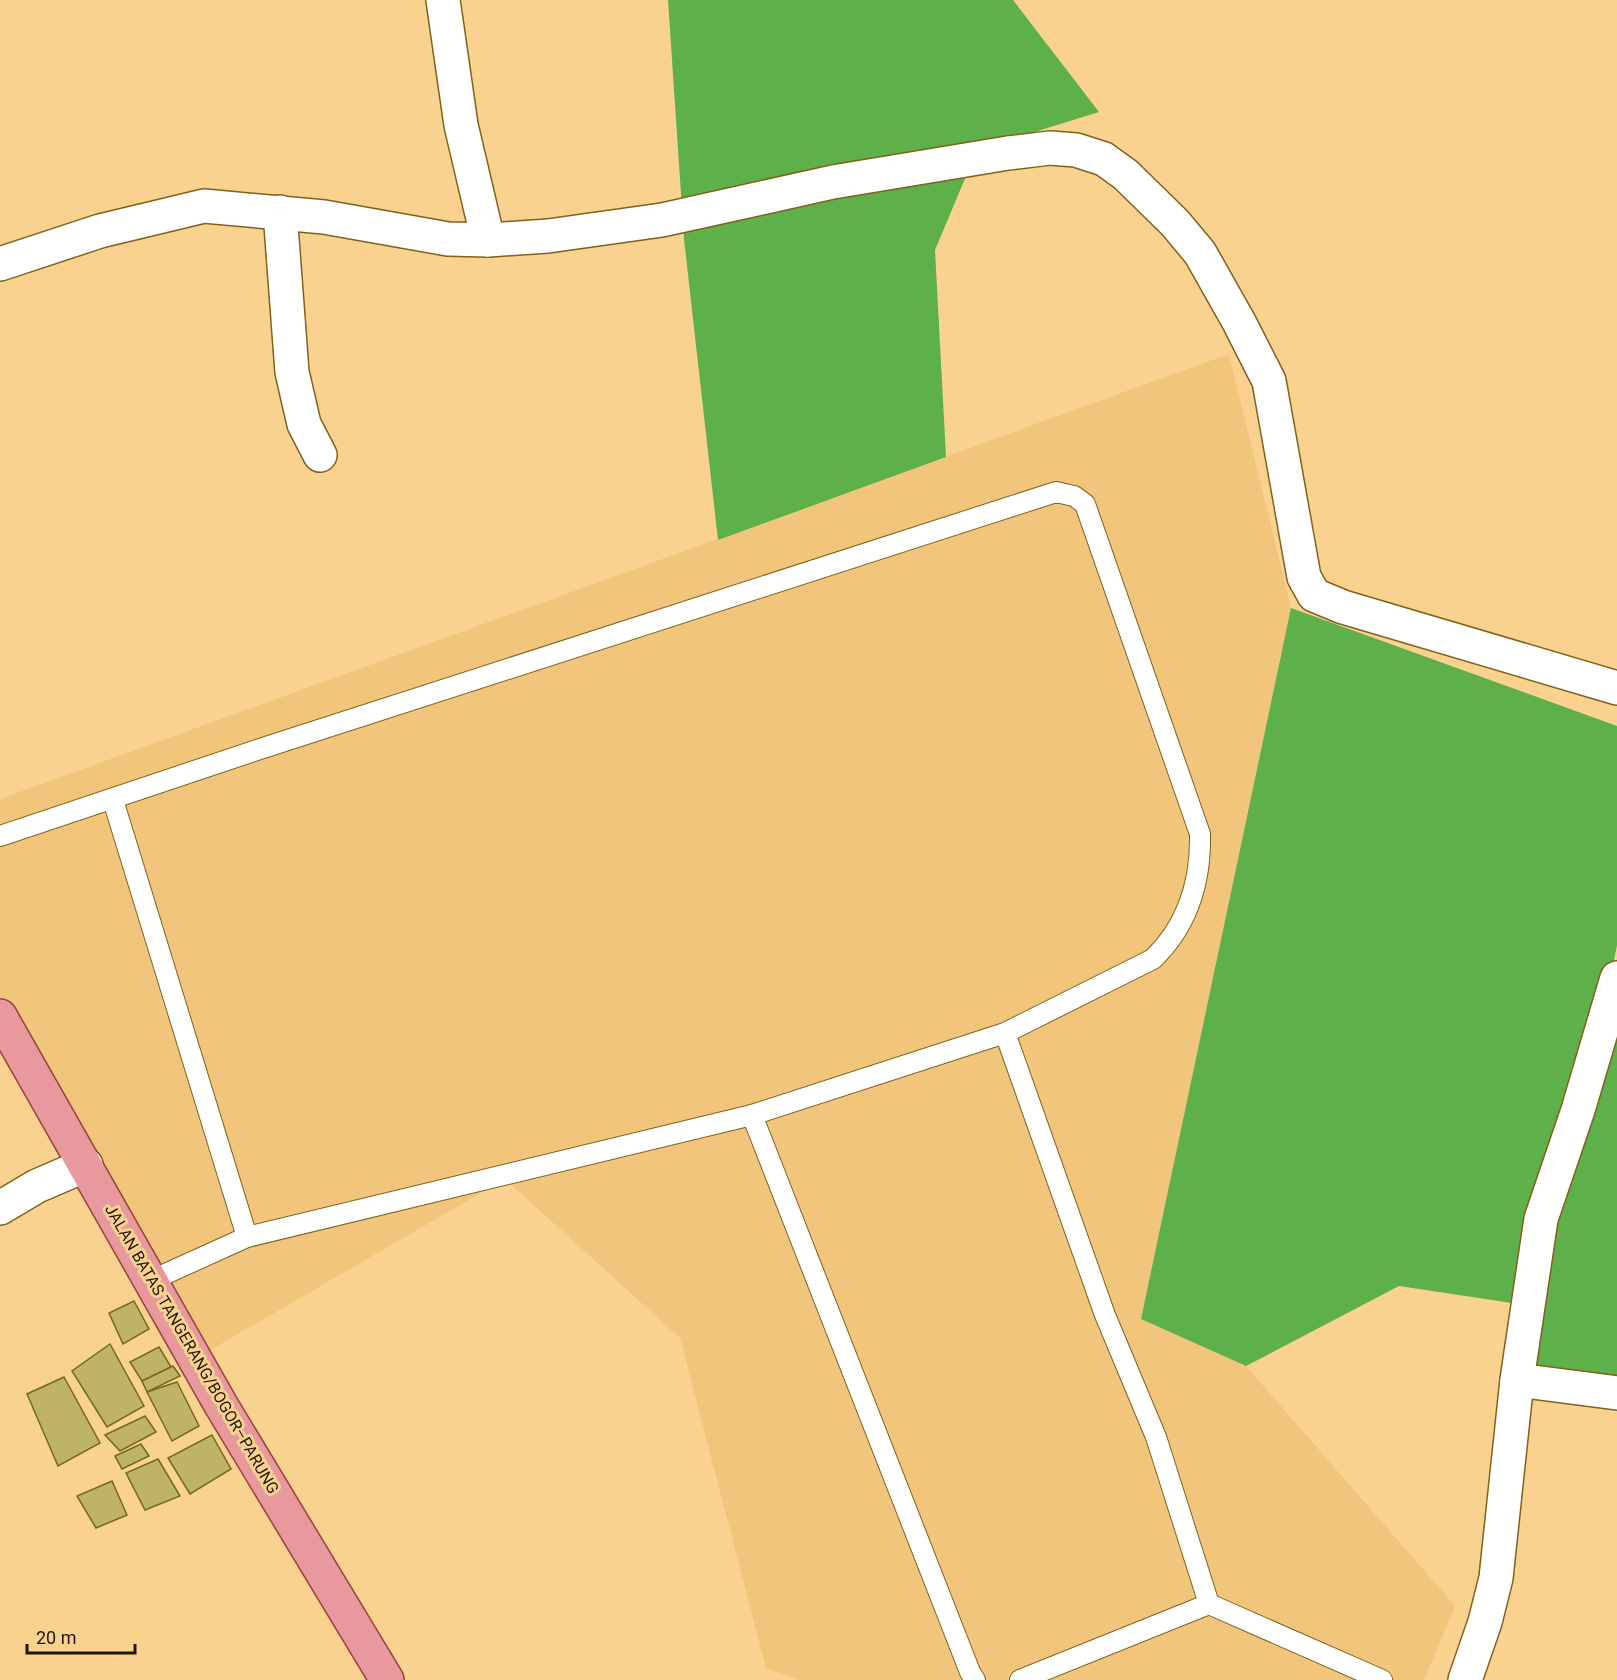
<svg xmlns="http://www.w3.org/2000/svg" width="1617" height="1680" font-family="Roboto,sans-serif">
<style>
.built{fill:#f1c67c}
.forest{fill:#5db04a}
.building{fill:#bfb36a;stroke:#73681b;stroke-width:1.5}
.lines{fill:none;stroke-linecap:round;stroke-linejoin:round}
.lane-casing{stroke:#83601b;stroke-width:22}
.street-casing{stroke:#83601b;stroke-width:36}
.primary-casing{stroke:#993f3c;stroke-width:36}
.lane{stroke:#fff;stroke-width:20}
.street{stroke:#fff;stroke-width:33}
.primary{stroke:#e8999d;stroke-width:33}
.labels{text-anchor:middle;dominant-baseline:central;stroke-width:6;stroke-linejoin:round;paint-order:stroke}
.street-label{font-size:16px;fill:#231500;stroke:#f9d28f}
</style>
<rect width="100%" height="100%" fill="#f9d28f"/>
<polygon class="built" points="1229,354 1291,608 1141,1319 1246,1366 1455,1606 1424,1680 799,1680 766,1668 680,1338 505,1179 207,1352 0,1022 0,799"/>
<g class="forest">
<polygon points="668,0 1013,0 1099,112 977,150 935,250 946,457 718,540 684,239"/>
<polygon points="1291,608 1617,726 1617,945 1609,986 1617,989 1617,1397 1511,1383 1525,1305 1399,1286 1246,1366 1141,1319"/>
</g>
<g class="building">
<polygon points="134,1301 149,1329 123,1344 109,1313"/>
<polygon points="110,1344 144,1406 107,1427 72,1371"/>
<polygon points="159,1347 171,1367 142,1381 130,1362"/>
<polygon points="173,1366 180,1376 147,1392 142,1381"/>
<polygon points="64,1377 100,1443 58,1466 27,1394"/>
<polygon points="177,1382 199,1426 172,1441 147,1392"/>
<polygon points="145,1416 156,1432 120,1451 105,1435"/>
<polygon points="212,1435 231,1469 190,1494 168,1458"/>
<polygon points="141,1444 149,1456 122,1469 115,1456"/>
<polygon points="158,1459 180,1496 145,1510 126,1473"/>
<polygon points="112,1481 127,1515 96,1528 77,1496"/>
</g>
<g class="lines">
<defs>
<g id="lane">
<polyline points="113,800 247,1237"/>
<path d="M 0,836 L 266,747 L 1056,492 L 1074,496 L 1085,504 L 1200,834 C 1201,882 1187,926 1153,959 L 1005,1033 L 752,1115 L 247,1237 L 152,1280"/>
<polyline points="1005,1033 1105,1315 1156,1437 1209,1604"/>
<polyline points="752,1115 970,1672 975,1680"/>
<polyline points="1020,1680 1209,1604 1382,1680"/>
</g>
<g id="street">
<polyline points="443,0 461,125 488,240"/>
<polyline points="280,212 292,372 304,424 320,455"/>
<polyline points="0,264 100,231 204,206 324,217 448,239 488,240 548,236 662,220 833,182 1008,153 1050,148 1076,150 1104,159 1126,175 1175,223 1200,253 1239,322 1269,381 1304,577 1314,595 1343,607 1617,688"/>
<polyline points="0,1208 37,1186 86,1165"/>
<polyline points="1517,1380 1617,1393"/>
<polyline points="1465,1680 1485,1622 1496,1578 1517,1380 1541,1219 1578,1110 1617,978"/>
</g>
<polyline id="primary" points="0,1016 221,1405 387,1680"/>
</defs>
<use href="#lane" class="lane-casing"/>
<use href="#street" class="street-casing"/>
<use href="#primary" class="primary-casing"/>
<use href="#lane" class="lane"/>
<use href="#street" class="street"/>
<use href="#primary" class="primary"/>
</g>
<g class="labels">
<g class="street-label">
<text transform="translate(192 1349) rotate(60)">JALAN BATAS TANGERANG/BOGOR–PARUNG</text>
</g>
</g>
<path d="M27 1644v9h108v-9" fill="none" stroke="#231500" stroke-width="3"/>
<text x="36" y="1644" font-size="18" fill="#231500" stroke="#f9d28f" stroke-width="4.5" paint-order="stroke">20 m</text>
</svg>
